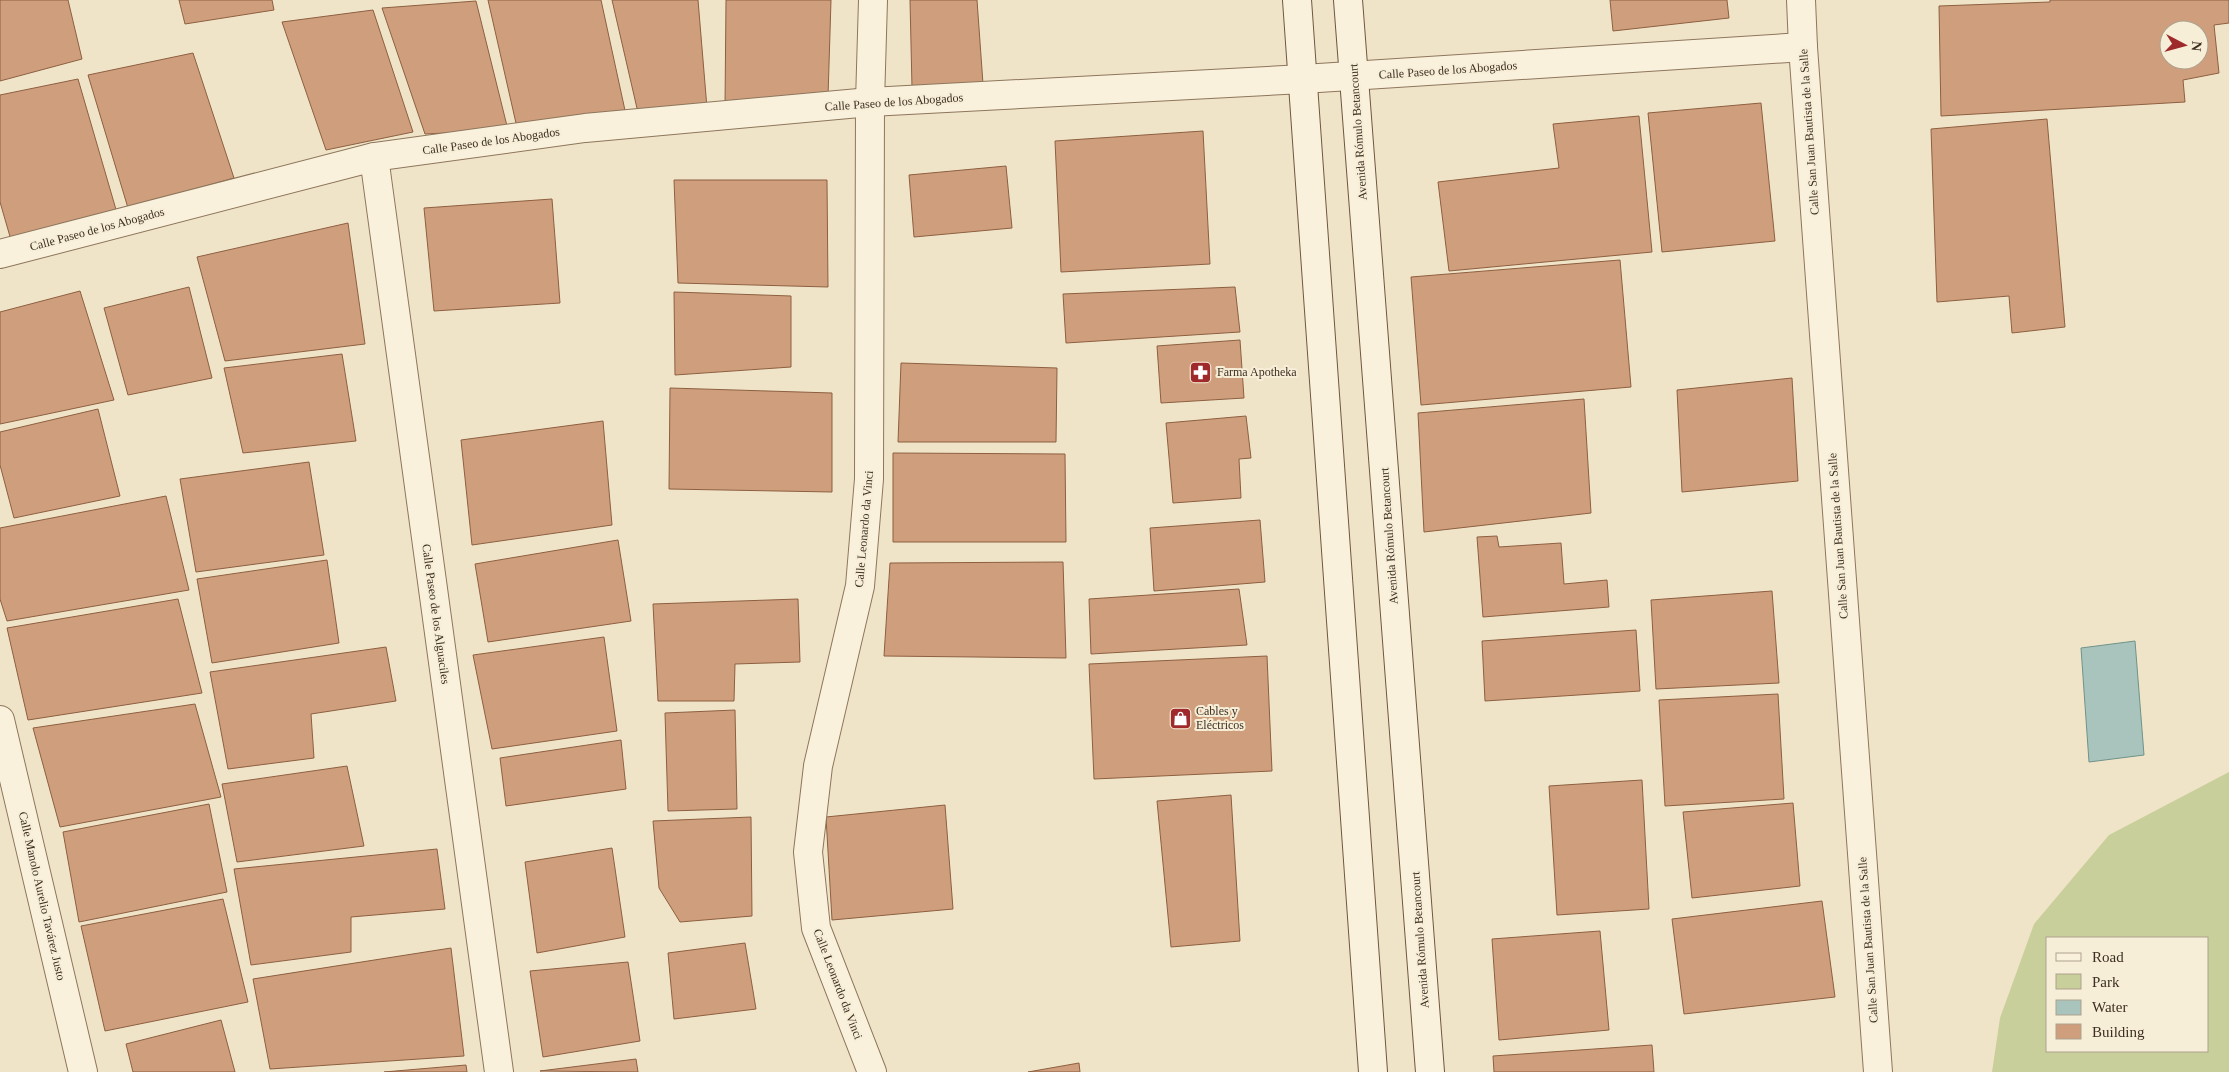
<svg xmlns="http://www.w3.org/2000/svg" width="2229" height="1072" font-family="'Times New Roman',serif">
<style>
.green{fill:#c9cf9b;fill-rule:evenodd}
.water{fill:#a9c4bc;stroke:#6f938a}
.building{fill:#cf9f7d;stroke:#8d5f41;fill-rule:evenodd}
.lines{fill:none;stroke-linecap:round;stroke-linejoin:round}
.street-casing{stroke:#8d765c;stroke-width:30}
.secondary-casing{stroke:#6f573f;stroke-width:30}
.street{stroke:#faf1dc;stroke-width:28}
.secondary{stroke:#faf1dc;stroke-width:28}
.labels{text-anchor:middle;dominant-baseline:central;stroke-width:4;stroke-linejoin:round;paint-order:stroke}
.street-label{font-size:12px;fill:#3d2e20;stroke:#f7eed8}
.poi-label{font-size:12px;fill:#3d2e20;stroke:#f7eed8;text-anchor:start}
</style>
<rect width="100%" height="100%" fill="#f0e4c8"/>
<path class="green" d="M 2229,772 L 2229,1072 L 1992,1072 L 2000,1018 L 2034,924 L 2109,835 ZM 2048,938 L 2208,938 L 2208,1051 L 2048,1051 Z"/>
<polygon class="water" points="2135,641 2144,755 2089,762 2081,648"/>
<g class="building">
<polygon points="0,0 68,0 82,59 0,81"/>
<polygon points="179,0 272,0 274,10 185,24"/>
<polygon points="488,0 601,0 626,115 518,132"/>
<polygon points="612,0 698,0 707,108 639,117"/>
<polygon points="726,0 831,0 828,97 725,106"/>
<polygon points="910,0 977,0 983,84 912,88"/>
<polygon points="1610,0 1727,0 1729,18 1613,31"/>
<path d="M 2050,0 L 2229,0 L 2229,23 L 2214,25 L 2219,73 L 2183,80 L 2185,102 L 1941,116 L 1939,6 L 2050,2 ZM 2169,30 L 2199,30 L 2199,60 L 2169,60 Z"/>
<polygon points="476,1 508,130 425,134 382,8"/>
<polygon points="373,10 413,132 326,150 282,22"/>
<polygon points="193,53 234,178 128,208 88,75"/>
<polygon points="78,79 117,213 11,240 0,202 0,95"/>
<polygon points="1761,103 1775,241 1662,252 1648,113"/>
<polygon points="1639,116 1652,252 1449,271 1438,182 1559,168 1553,124"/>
<polygon points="2047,119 2065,327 2012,333 2009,296 1937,302 1931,129"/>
<polygon points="1203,131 1210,264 1061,272 1055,141"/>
<polygon points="1006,166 1012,228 914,237 909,175"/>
<polygon points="674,180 827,180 828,287 678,283"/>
<polygon points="552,199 560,303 434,311 424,208"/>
<polygon points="348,223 365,344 225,361 197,257"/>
<polygon points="1620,260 1631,387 1421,405 1411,277"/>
<polygon points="189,287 212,378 128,395 104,308"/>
<polygon points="1235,287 1240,332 1066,343 1063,294"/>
<polygon points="80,291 114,400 0,424 0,312"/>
<polygon points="674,292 791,296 791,367 675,375"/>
<polygon points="1240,340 1244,398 1161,403 1157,346"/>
<polygon points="342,354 356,441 243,453 224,368"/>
<polygon points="901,363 1057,368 1056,442 898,442"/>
<polygon points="1792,378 1798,481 1682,492 1677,390"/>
<polygon points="670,388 832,393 832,492 669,489"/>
<polygon points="1584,399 1591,513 1424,532 1418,413"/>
<polygon points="98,409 120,496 14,518 0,465 0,432"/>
<polygon points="1246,416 1251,458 1239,459 1241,498 1173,503 1166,423"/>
<polygon points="603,421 612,525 472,545 461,440"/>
<polygon points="893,453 1065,454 1066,542 893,542"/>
<polygon points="309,462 324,555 196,572 180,479"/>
<polygon points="166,496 189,590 7,621 0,599 0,528"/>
<polygon points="1260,520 1265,582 1154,591 1150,528"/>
<polygon points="1497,536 1499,547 1561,543 1564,584 1607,580 1609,607 1483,617 1477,537"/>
<polygon points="618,540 631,621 488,642 475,564"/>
<polygon points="327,560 339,643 212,663 197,579"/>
<polygon points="1063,562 1066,658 884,656 890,563"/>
<polygon points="1239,589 1247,645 1091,654 1089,599"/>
<polygon points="1772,591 1779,683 1656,689 1651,600"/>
<polygon points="178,599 202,693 28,720 7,628"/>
<polygon points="798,599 800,662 735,664 734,701 658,701 653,604"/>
<polygon points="1636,630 1640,691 1485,701 1482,641"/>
<polygon points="604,637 617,731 492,749 473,655"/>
<polygon points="386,647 396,701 311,714 314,758 228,769 210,672"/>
<polygon points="1267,656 1272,771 1094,779 1089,664"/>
<polygon points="1778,694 1784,799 1665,806 1659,700"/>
<polygon points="195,704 221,797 60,827 33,728"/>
<polygon points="735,710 737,809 668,811 665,713"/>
<polygon points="621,740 626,789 506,806 500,758"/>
<polygon points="347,766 364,846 237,862 222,784"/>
<polygon points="1642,780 1649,909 1557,915 1549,786"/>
<polygon points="1231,795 1240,941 1171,947 1157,801"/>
<polygon points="1793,803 1800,886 1692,898 1683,812"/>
<polygon points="209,804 227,892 79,922 63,832"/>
<polygon points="945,805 953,909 832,920 826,817"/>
<polygon points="751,817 752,916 680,922 659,888 653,821"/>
<polygon points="612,848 625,937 537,953 525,862"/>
<polygon points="437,849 445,909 351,917 351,952 251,965 234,869"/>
<polygon points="223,899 248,1002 105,1031 81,926"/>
<polygon points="1822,901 1835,997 1684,1014 1672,919"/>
<polygon points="1600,931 1609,1030 1499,1040 1492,939"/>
<polygon points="745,943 756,1009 674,1019 668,953"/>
<polygon points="451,948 464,1056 270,1069 253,979"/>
<polygon points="628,962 640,1041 543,1057 530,971"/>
<polygon points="221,1020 235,1072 133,1072 126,1044"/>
<polygon points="1652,1045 1654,1072 1494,1072 1493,1056"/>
<polygon points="636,1059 638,1072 540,1071"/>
<polygon points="1079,1063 1080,1072 1028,1072"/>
<polygon points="466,1065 467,1072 384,1072"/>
</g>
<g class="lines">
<defs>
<g id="street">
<polyline points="1801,0 1803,47 1878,1072"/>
<polyline points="374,157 499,1072"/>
<polyline points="0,254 374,157 585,128 870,102 1303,79 1803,47"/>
<polyline points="0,720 83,1072"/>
<polyline points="872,1072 816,928 808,852 818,766 860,586 869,479 870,102 873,0"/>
</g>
<g id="secondary">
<polyline points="1297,0 1373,1072"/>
<polyline points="1348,0 1430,1072"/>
</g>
</defs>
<use href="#street" class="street-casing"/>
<use href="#secondary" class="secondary-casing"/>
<use href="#street" class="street"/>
<use href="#secondary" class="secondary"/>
</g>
<defs>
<symbol id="pharmacy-square" viewBox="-11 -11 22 22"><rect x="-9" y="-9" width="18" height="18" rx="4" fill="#9e2a2b" stroke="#f7eed8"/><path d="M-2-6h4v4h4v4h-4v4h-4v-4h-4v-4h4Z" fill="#fff"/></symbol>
<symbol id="shop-square" viewBox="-11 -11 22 22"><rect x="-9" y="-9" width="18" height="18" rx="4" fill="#9e2a2b" stroke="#f7eed8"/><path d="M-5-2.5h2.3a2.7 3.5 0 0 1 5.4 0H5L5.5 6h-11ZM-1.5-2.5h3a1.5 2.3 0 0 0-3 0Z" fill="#fff"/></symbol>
</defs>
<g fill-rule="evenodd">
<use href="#pharmacy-square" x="1188" y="360" width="25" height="25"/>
<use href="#shop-square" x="1168" y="706" width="25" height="25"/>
</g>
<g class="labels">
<g class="street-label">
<text transform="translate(1448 70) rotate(-4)">Calle Paseo de los Abogados</text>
<text transform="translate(894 102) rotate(-4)">Calle Paseo de los Abogados</text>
<text transform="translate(1358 132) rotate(-94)">Avenida Rómulo Betancourt</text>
<text transform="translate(1809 132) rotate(-94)">Calle San Juan Bautista de la Salle</text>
<text transform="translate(491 141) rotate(-8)">Calle Paseo de los Abogados</text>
<text transform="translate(97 229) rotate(-15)">Calle Paseo de los Abogados</text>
<text transform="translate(864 529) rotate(-85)">Calle Leonardo da Vinci</text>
<text transform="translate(1389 536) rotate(-94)">Avenida Rómulo Betancourt</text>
<text transform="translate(1838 536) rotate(-94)">Calle San Juan Bautista de la Salle</text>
<text transform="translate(436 614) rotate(82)">Calle Paseo de los Alguaciles</text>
<text transform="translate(42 896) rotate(77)">Calle Manolo Aurelio Tavárez Justo</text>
<text transform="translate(1420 940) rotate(-94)">Avenida Rómulo Betancourt</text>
<text transform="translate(1868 940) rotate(-94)">Calle San Juan Bautista de la Salle</text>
<text transform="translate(838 984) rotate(69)">Calle Leonardo da Vinci</text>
</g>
<g class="poi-label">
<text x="1217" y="372">Farma Apotheka</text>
<text x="1196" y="711">Cables y<tspan x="1196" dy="14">Eléctricos</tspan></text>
</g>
</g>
<rect x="2046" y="937" width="162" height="115" fill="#f7eed8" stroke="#ada18e"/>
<rect x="2056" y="953" width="25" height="8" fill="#faf1dc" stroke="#ada18e"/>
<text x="2092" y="962" font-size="15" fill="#3d2e20">Road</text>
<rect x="2056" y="974" width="25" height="15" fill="#c9cf9b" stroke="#ada18e"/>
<text x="2092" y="987" font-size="15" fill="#3d2e20">Park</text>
<rect x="2056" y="1000" width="25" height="15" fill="#a9c4bc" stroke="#ada18e"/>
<text x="2092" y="1012" font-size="15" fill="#3d2e20">Water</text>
<rect x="2056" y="1024" width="25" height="15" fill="#cf9f7d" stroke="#ada18e"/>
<text x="2092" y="1037" font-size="15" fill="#3d2e20">Building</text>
<g transform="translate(2184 45) rotate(96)"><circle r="24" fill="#f7eed8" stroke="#ada18e"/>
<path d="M0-4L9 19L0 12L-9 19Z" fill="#9e2a2b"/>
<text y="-8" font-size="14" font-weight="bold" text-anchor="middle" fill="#3d2e20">N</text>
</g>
</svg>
